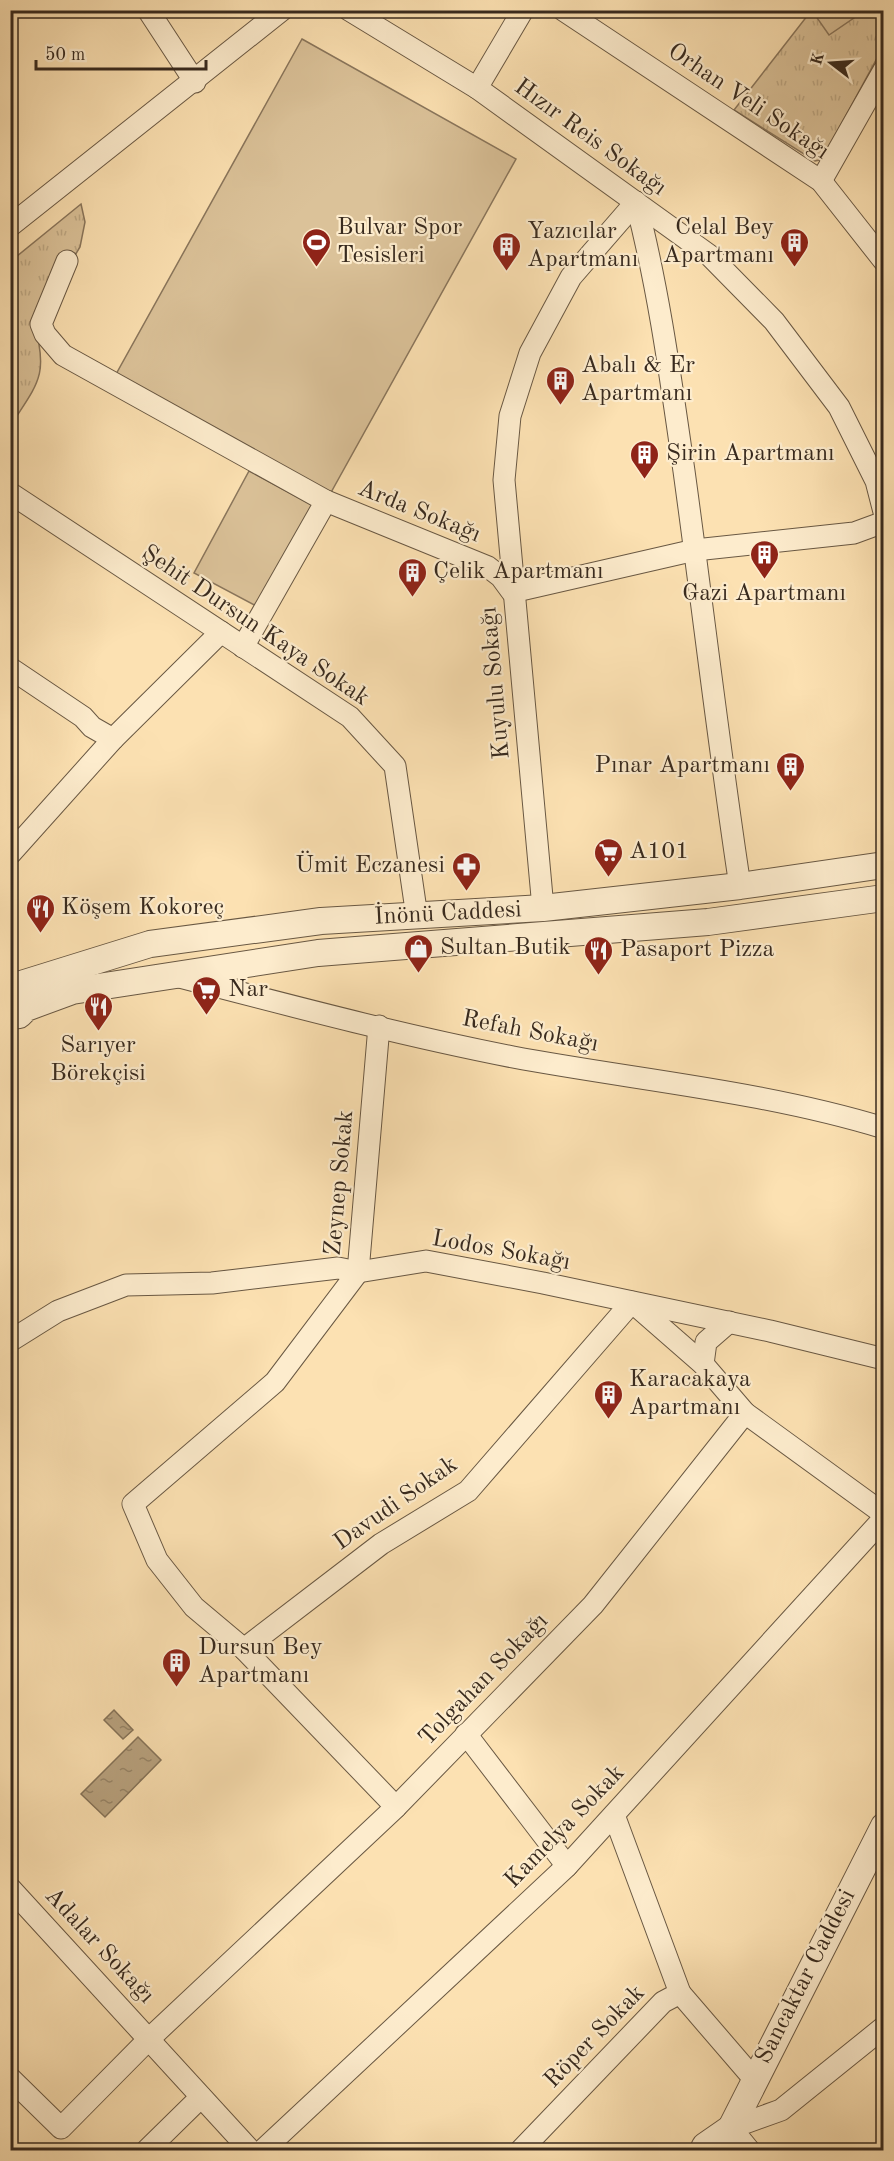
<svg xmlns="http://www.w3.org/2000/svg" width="894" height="2161" font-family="'Old Standard TT',serif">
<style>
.grass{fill:url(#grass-tufts);stroke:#8a765c;stroke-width:1.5}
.garden{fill:#dbc299;stroke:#8a765c;stroke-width:1.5}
.water{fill:url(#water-ripples);stroke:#857359;stroke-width:1.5}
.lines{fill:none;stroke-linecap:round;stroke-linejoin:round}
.minor-casing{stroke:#695843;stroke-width:23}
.tertiary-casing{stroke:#695843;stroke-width:28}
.minor{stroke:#fdeccd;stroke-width:21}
.tertiary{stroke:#fdeccd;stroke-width:26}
.labels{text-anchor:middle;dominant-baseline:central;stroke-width:4.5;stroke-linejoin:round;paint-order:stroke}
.street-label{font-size:24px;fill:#382a1e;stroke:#fdeccd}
.poi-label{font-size:24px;fill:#382a1e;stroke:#fdeccd;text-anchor:start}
</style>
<defs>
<pattern id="grass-tufts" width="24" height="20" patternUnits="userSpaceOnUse" patternTransform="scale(1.5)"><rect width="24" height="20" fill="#dbc299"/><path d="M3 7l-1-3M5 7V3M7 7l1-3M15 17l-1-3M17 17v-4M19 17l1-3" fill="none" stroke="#bda783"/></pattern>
<pattern id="water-ripples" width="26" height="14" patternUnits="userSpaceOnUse" patternTransform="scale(1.5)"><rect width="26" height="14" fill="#b9a380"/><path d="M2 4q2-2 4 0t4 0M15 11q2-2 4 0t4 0" fill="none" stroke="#978568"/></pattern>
</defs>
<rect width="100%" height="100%" fill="#fce1b2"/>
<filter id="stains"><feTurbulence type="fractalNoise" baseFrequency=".00333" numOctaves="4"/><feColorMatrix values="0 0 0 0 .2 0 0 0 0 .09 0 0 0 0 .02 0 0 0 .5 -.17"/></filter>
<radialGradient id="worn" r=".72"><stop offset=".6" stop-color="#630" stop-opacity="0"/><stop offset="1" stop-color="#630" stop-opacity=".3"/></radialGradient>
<g class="grass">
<polygon points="811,11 883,11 883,47 824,156 820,160 815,161 734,110"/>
<path d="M 81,204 L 85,222 L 80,247 L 34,323 C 49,375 38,383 11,425 L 11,261 Z"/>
</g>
<g class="garden">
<polygon points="821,10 864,10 864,11 829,35 815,15"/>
<polygon points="302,39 516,159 329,496 115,376"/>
<polygon points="249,471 316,507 262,609 194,573"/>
</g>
<g class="water">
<polygon points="114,1710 133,1730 123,1739 104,1720"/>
<polygon points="138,1737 161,1760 105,1817 81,1794"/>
</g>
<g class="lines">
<defs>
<g id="minor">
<polyline points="148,10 195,82"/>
<polyline points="349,10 477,88"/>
<polyline points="523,10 477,88 709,255 774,321 839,407 876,481 884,512"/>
<polyline points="563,10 821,181 884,261"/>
<polyline points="821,181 884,70"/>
<path d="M 636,202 C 659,290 671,381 684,471 C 703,609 719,748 740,886"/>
<polyline points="10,226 282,10"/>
<polyline points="67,261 41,324 45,334 63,355 326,501 488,567 501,577 512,592 695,550 854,533 884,522"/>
<polyline points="10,493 350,717 395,766 417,917"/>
<polyline points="243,647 326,501"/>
<polyline points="10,668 83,717 92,727 113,739 10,854"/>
<polyline points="113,739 221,632"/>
<polyline points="543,908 504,480 510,416 530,353 571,277 636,202"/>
<path d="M 176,976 C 288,1005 400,1035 513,1057 C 636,1080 763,1091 884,1128"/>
<polyline points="379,1026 358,1272 275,1382 133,1504 157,1560 194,1607 244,1649 396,1807"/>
<polyline points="10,1341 58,1311 126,1285 212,1283 338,1268 358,1272 426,1261 543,1283 770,1331 884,1359"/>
<polyline points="745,1413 884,1514"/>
<polyline points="244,1649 381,1544 468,1491 632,1302 703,1364"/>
<polyline points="466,1734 567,1866"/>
<polyline points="614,1815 680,1993"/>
<polyline points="10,1888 250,2150"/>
<polyline points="10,2078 61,2128 149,2039 396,1807 593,1605 745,1413 703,1364 706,1342 729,1322"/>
<polyline points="147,2150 201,2097"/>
<polyline points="263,2150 567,1866 884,1518"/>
<polyline points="521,2150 663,2002 680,1993 754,2079"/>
<polyline points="749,2150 731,2128 781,2110 884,2027"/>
</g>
<g id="tertiary">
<polyline points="10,984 18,985 150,944 321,921 543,908 740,886 884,865"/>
<polyline points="10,1016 19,1015 26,1008 72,991 318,953 708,922 884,898"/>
<polyline points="703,2150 705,2146 731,2128"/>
<polyline points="730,2150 731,2128 884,1826"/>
</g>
</defs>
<use href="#minor" class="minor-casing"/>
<use href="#tertiary" class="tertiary-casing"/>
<use href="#minor" class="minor"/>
<use href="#tertiary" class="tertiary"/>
</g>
<defs>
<symbol id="stadium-pin" viewBox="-11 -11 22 30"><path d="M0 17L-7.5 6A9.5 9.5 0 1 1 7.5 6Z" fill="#8f2418" stroke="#fdeccd"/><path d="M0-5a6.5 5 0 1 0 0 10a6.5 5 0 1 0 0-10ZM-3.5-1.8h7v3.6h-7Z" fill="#fff"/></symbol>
<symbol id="building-pin" viewBox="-11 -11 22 30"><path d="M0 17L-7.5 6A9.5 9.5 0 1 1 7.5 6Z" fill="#8f2418" stroke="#fdeccd"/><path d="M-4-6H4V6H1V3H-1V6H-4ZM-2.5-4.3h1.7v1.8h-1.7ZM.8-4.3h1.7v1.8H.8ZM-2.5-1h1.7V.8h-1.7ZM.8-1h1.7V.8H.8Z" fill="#fff"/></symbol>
<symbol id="supermarket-pin" viewBox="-11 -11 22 30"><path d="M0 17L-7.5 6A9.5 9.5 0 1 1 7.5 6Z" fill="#8f2418" stroke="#fdeccd"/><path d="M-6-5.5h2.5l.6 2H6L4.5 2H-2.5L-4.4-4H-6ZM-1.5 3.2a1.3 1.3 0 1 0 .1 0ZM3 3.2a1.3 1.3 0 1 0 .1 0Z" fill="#fff"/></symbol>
<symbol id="pharmacy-pin" viewBox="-11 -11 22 30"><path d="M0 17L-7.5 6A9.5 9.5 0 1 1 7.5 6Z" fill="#8f2418" stroke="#fdeccd"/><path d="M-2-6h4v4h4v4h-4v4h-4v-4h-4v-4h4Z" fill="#fff"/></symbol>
<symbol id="restaurant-pin" viewBox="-11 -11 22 30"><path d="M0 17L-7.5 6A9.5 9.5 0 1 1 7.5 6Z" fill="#8f2418" stroke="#fdeccd"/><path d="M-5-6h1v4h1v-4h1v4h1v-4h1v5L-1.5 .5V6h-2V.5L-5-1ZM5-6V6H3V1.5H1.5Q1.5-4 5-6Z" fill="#fff"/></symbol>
<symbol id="shop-pin" viewBox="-11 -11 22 30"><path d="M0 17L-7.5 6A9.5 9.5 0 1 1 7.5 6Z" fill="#8f2418" stroke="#fdeccd"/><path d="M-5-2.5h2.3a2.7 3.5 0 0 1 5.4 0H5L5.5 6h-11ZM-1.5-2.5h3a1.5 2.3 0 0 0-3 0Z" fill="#fff"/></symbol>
</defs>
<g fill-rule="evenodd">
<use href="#stadium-pin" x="300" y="226" width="33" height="45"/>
<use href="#building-pin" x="778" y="226" width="33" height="45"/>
<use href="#building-pin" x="490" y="230" width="33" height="45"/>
<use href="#building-pin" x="544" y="364" width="33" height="45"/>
<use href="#building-pin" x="628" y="438" width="33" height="45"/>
<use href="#building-pin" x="748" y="538" width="33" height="45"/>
<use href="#building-pin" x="396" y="556" width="33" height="45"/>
<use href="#building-pin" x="774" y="750" width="33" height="45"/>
<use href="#supermarket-pin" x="592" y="836" width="33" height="45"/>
<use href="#pharmacy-pin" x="450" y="850" width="33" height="45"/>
<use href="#restaurant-pin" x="24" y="892" width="33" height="45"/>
<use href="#shop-pin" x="402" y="932" width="33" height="45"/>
<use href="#restaurant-pin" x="582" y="934" width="33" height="45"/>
<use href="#supermarket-pin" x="190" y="974" width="33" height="45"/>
<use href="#restaurant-pin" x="82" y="990" width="33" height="45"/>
<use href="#building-pin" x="592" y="1378" width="33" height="45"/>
<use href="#building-pin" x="160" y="1646" width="33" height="45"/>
</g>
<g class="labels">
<g class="street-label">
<text transform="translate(748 102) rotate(34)">Orhan Veli Sokağı</text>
<text transform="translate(590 138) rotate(36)">Hızır Reis Sokağı</text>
<text transform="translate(419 512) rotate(22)">Arda Sokağı</text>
<text transform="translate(255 626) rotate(34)">Şehit Dursun Kaya Sokak</text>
<text transform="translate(496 683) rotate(-95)">Kuyulu Sokağı</text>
<text transform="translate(448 914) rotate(-3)">İnönü Caddesi</text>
<text transform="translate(530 1032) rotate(11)">Refah Sokağı</text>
<text transform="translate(340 1183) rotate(-85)">Zeynep Sokak</text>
<text transform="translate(501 1251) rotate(10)">Lodos Sokağı</text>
<text transform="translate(396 1504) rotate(-35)">Davudi Sokak</text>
<text transform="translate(484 1680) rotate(-46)">Tolgahan Sokağı</text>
<text transform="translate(565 1827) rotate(-46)">Kamelya Sokak</text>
<text transform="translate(99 1946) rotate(47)">Adalar Sokağı</text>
<text transform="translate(806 1977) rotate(-63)">Sancaktar Caddesi</text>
<text transform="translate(595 2037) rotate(-46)">Röper Sokak</text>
</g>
<g class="poi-label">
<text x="337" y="228">Bulvar Spor<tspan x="337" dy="28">Tesisleri</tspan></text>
<text x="774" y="228" text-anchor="end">Celal Bey<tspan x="774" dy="28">Apartmanı</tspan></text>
<text x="527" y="232">Yazıcılar<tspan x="527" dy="28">Apartmanı</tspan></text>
<text x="581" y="366">Abalı &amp; Er<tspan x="581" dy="28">Apartmanı</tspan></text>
<text x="666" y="454">Şirin Apartmanı</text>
<text x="433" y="572">Çelik Apartmanı</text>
<text x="764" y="594" text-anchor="middle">Gazi Apartmanı</text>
<text x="770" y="766" text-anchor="end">Pınar Apartmanı</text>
<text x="629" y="852">A101</text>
<text x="445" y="866" text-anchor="end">Ümit Eczanesi</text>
<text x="61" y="908">Köşem Kokoreç</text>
<text x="440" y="948">Sultan Butik</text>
<text x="620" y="950">Pasaport Pizza</text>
<text x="228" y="990">Nar</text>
<text x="98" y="1046" text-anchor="middle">Sarıyer<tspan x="98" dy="28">Börekçisi</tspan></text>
<text x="629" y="1380">Karacakaya<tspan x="629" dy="28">Apartmanı</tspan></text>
<text x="198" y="1648">Dursun Bey<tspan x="198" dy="28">Apartmanı</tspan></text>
</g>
</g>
<rect width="894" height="2161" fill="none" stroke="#fce1b2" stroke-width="36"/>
<rect x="12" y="12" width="870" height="2137" fill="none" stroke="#382a1e" stroke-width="3"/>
<rect x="18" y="18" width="858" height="2125" fill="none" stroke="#382a1e" stroke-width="1.5"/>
<g transform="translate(831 63) rotate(287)" stroke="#fdeccd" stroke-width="4.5" paint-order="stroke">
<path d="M0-4.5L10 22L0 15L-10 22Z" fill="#382a1e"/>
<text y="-9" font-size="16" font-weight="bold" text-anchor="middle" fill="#382a1e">K</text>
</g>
<path d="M36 60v9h170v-9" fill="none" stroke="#382a1e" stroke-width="3"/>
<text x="45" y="60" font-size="18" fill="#382a1e" stroke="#fdeccd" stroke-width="4.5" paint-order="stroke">50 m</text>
<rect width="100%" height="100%" filter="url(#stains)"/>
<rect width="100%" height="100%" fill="url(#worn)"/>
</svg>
